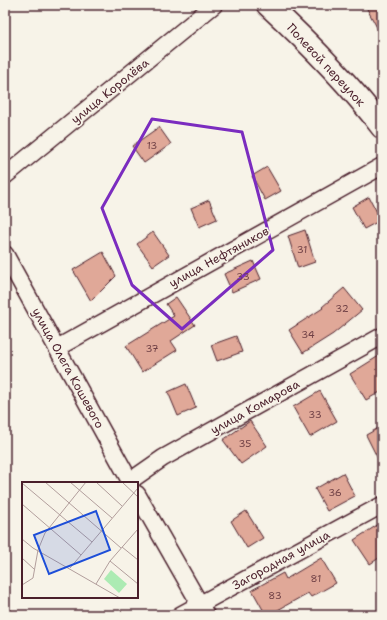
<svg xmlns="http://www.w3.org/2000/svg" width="387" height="620" font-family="'Shantell Sans',sans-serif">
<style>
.building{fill:#e0a898;stroke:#4a1f2b}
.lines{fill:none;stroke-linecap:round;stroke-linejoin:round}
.street-casing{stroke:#4a1f2b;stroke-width:19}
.secondary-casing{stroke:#4a1f2b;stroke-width:25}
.street{stroke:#f7f3e8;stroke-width:16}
.secondary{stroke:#f7f3e8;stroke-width:22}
.marked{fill:none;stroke:#7b2cbf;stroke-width:3;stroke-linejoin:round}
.labels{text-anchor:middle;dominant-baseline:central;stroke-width:3.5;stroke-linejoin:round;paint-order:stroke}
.number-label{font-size:10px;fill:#704146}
.street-label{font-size:12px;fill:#4a1f2b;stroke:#f7f3e8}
.inset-road{fill:none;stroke:#b29e9c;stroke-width:1}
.view{fill:#1d4ed8;fill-opacity:0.15;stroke:#1d4ed8;stroke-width:2}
.inset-edge{fill:none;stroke:#4a1f2b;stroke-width:2}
</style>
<rect width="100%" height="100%" fill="#f7f3e8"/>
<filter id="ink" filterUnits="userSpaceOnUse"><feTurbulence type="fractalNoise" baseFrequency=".025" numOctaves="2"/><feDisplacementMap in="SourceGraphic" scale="8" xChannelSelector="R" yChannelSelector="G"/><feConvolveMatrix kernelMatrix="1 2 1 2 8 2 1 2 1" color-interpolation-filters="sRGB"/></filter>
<g filter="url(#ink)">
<g class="building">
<polygon points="365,5 382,5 382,37"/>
<polygon points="159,127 171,144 144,163 132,146"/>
<polygon points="267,167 281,191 265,200 252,176"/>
<polygon points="369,197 381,220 364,229 352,207"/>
<polygon points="209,200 217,219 199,227 191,208"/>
<polygon points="305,230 315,262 298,268 288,236"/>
<polygon points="153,232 169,255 153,266 137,244"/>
<polygon points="103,252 116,276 91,301 73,270"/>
<polygon points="253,261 261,279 232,292 224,274"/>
<polygon points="344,288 362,310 333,334 303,353 289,330 323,308 322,307"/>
<polygon points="176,297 195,325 171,341 177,350 142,372 126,346 174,316 166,304"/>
<polygon points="236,336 242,352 217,361 211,345"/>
<polygon points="382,354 382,391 366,400 350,374"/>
<polygon points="186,384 196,408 178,416 168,392"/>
<polygon points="320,391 337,421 310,437 293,407"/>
<polygon points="250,421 267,446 241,464 223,440"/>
<polygon points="382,426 382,467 366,435"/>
<polygon points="343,473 355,496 327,511 315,489"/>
<polygon points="246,511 263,538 247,548 231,521"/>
<polygon points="382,522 382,556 370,564 354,540"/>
<polygon points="321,558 336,583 311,597 308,593 269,615 266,615 252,590 283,573 286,579"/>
</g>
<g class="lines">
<defs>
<g id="street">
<polyline points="5,176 214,5"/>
<polyline points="5,254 131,483"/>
<polyline points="57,348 382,166"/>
<polyline points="130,481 163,458 382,336"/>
<polyline points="137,494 206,615"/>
<polyline points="180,615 382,505"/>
</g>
<path id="secondary" d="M 268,5 C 309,43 348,82 382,127"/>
</defs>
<use href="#street" class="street-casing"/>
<use href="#secondary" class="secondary-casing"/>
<use href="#street" class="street"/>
<use href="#secondary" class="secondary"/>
</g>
</g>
<path class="marked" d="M 152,119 L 242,132 L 273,250 L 182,329 L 132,285 L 102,208 Z"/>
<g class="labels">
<g class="number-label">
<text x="152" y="145">13</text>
<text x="302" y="249">31</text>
<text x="243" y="276">33</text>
<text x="342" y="308">32</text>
<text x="308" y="334">34</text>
<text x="152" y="348">37</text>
<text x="315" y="414">33</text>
<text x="245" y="443">35</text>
<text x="335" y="492">36</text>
<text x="316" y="578">81</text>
<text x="275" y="595">83</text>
</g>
<g class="street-label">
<text transform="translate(326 65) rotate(47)">Полевой переулок</text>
<text transform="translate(110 91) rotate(-39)">улица Королёва</text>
<text transform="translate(219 257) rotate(-29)">улица Нефтяников</text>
<text transform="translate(68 368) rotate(61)">улица Олега Кошевого</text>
<text transform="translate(255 407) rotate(-29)">улица Комарова</text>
<text transform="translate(281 560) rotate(-29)">Загородная улица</text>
</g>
</g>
<g transform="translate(22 482)">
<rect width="116" height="116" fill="#f7f3e8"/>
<path d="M 89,88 L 105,102 L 97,111 L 82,97 Z" fill="#acebb3"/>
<path class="inset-road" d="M 23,0 L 99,66M 48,0 L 90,36M 74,0 L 100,24M 100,0 L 116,15M 0,1 L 70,60M 0,22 L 59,73M 0,57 L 11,66 L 98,116M 100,65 L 116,78M 0,76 L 12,87M 88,79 L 116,102M 48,86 L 116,6M 74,102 L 88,79 L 116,47M 0,103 L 11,96 L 16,68 L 23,51 L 64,0"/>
<path class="view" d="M 74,29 L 88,68 L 27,92 L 12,53 Z"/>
<rect width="116" height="116" class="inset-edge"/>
</g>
<rect width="387" height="620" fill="none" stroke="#f7f3e8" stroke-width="20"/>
<rect x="10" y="10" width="367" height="600" fill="none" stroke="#4a1f2b" stroke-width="1.5" filter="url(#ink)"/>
</svg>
